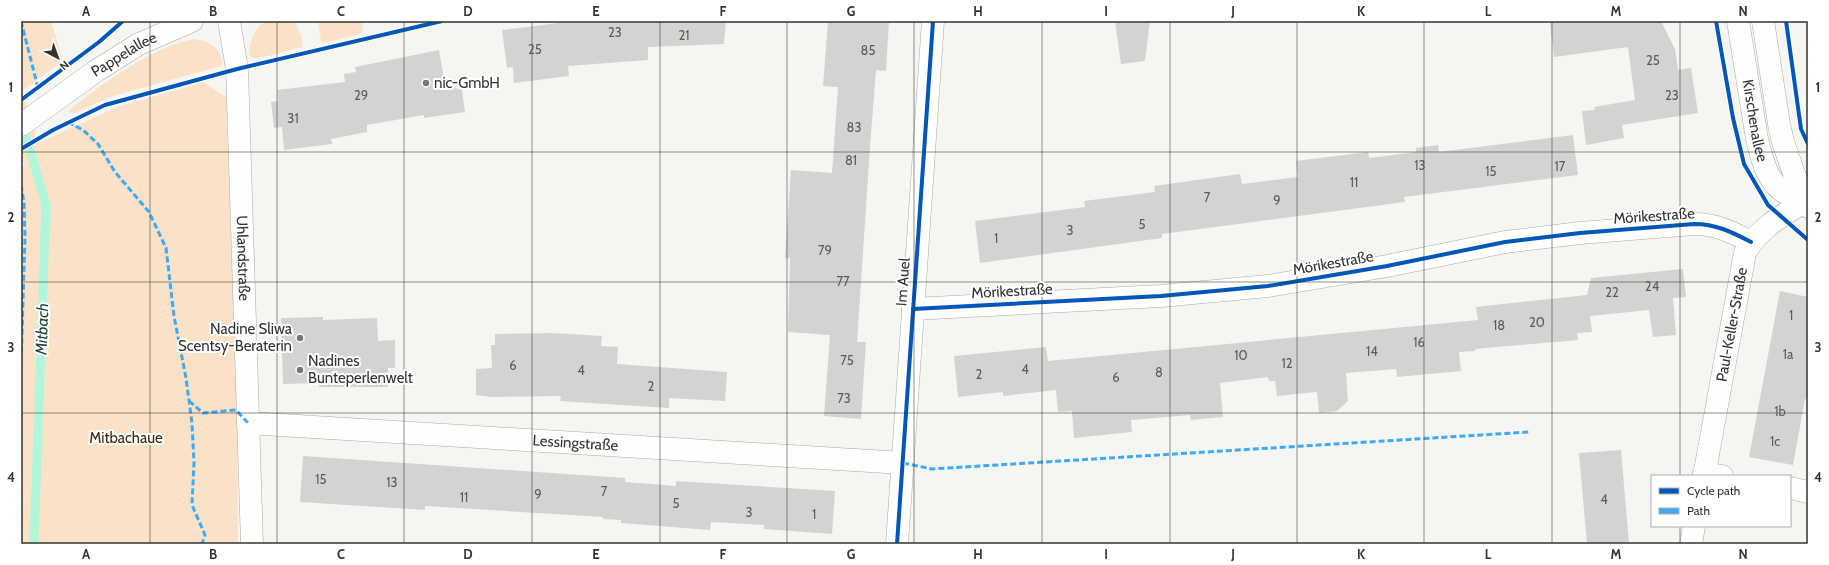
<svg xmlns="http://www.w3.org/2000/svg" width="1829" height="565" font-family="Cabin,sans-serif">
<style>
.green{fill:#fae2c8}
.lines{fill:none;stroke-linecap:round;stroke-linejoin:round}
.stream{stroke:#b1f6da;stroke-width:9}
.building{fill:#d3d4d2}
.minor-casing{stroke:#a9aaa6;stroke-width:23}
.minor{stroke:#fefefd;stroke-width:22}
.quiet{stroke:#3fa9f5;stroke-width:3;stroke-dasharray:6 3;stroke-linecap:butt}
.cycleway-casing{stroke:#fff;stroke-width:6}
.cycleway{stroke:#0057b8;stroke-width:4}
.grid{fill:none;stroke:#333431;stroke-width:1;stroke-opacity:0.55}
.poi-dot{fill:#777874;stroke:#fff;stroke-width:1.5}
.labels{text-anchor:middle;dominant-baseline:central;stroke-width:4;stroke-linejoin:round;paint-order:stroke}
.number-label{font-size:13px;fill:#5b5c59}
.street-label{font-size:15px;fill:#333431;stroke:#fff}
.poi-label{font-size:15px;fill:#333431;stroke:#fff;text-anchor:start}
.park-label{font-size:15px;fill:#3f270b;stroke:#fff}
.water-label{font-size:16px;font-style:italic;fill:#1b4637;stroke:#fff}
.neatline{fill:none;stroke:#333431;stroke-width:1.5}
.grid-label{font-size:13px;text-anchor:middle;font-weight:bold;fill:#333431}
</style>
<rect width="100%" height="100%" fill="#f5f6f1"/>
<g class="green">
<polygon points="21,21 51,21 63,61 22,91 38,143 120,106 197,84 205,83 226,97 237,413 238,544 21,544 21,167 25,165 21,151"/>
<path d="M 267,21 L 294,21 L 301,35 L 303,47 L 264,57 L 253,58 L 249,54 C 250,41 254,27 267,21 Z"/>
<polygon points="318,21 362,21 363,31 360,34 323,43 321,41"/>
<path d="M 193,39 C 207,40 221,48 223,63 L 221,66 L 113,96 L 74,113 L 69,112 L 69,110 C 105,83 147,49 193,39 Z"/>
</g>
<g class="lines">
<polyline class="stream" points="22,123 46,205 34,544"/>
</g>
<g class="building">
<polygon points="575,21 726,21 724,44 648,47 648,60 568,66 569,76 514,83 513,67 507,68 502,30"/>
<polygon points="828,21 889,21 886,71 876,70 870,147 857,342 866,342 861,419 824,416 830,335 788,332 790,258 785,258 791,170 832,173 838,87 823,86"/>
<polygon points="1115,21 1150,21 1145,61 1121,64"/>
<polygon points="1565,21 1661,21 1675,49 1678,70 1691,68 1698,113 1622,125 1624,138 1586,145 1582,111 1595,110 1594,107 1635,100 1628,47 1554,57 1550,23"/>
<polygon points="439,50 445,85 462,90 465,112 424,118 424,115 367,125 367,132 331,139 332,144 284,150 282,127 274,128 271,102 278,101 277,90 345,82 344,74 356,72 355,67"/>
<polygon points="1573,135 1578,175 1404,197 1405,202 1162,234 1162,238 980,263 975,221 1085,207 1084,201 1155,192 1154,186 1240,174 1242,184 1298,177 1296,161 1368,152 1369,158 1416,152 1416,148 1438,145 1439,152"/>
<polygon points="1683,269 1686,297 1673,298 1676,335 1653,337 1649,310 1590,316 1592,332 1577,333 1578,340 1475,349 1475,351 1459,352 1461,371 1397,377 1396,369 1346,373 1348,401 1337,411 1319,413 1317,392 1277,396 1275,381 1269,381 1268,377 1220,383 1223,417 1191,420 1190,415 1131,420 1132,432 1074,438 1072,411 1058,412 1056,390 1003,396 1003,392 958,397 954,356 1046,347 1048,361 1478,320 1476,307 1587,295 1591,278"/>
<polygon points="1780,291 1808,297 1808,399 1805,399 1793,465 1749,457"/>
<polygon points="323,317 323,320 377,318 378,341 395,340 395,368 388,368 388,387 319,387 319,383 283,384 281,318"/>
<polygon points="552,333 602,336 601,346 618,347 617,364 727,372 725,401 669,398 669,408 560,401 561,396 492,397 476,395 476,369 492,368 491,345 495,345 495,334"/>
<polygon points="1621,450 1629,544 1587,544 1579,453"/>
<polygon points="303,456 625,478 625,482 676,486 676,481 835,491 832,534 764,529 764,525 711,522 710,530 621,523 621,520 603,519 603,517 425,506 425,510 300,502"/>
</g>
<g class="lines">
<defs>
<g id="minor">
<path id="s1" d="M 229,21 L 237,69 L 252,544"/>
<path id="s2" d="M 1738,21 L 1757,139 C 1761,156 1766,178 1781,190 C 1787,195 1797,198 1804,202"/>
<polyline points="1763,21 1779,124 1783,142 1804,202 1808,207"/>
<path id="s3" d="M 21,125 L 96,71 L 139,44 L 192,21"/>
<path d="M 913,309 L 1161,296 L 1268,286 L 1387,266 L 1505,242 L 1580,233 L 1694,224 C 1716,224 1732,232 1751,242"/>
<path id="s4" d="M 248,423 L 903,463"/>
<polyline points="1704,473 1722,476"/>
<path id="s5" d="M 1704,476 L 1745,253 C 1758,229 1781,216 1804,202"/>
<polyline points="1790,488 1808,492"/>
<polyline points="897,544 933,21"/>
<polyline points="1691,544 1694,526"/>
</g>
</defs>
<use href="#minor" class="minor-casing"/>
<use href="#minor" class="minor"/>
<g class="quiet">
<polyline points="21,21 38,88"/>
<polyline points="68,122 83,130 98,144 115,172 149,212 166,248 174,316 186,378 192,423 194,463 192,505 205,535 202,544"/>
<polyline points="21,185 24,203 25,237 21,366"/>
<polyline points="189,401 203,413 236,410 248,423"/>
<polyline points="903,463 932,469 1529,432"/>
</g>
<defs>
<g id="cycleway">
<polyline points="1716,21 1733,118 1744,164 1768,205 1808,240"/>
<polyline points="1786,21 1801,129 1808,144"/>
<polyline points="21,100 99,42 123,21"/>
<polyline points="21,149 53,130 105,105 237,69 442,21"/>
<path d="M 913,309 L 1161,296 L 1268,286 L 1387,266 L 1505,242 L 1580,233 L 1694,224 C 1716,224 1732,232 1751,242"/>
<polyline points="897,544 933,21"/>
</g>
</defs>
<use href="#cycleway" class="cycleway-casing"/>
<use href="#cycleway" class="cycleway"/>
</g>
<path class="grid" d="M 150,21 L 150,544M 277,21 L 277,544M 404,21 L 404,544M 532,21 L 532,544M 660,21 L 660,544M 787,21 L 787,544M 914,21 L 914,544M 1042,21 L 1042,544M 1170,21 L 1170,544M 1297,21 L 1297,544M 1424,21 L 1424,544M 1552,21 L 1552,544M 1680,21 L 1680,476M 21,152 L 1808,152M 21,282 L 1808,282M 21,413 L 1808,413M 1680,526 L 1680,544"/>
<g class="poi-dot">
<circle cx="426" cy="83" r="4"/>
<circle cx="300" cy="338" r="4"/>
<circle cx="300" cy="370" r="4"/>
</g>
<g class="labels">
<g class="number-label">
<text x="615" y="32">23</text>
<text x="684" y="35">21</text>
<text x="535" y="49">25</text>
<text x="868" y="50">85</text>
<text x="1653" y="60">25</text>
<text x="361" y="95">29</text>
<text x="1672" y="95">23</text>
<text x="293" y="118">31</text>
<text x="854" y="127">83</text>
<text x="851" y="160">81</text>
<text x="1420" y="165">13</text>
<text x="1560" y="166">17</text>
<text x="1491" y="171">15</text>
<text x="1354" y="182">11</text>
<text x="1207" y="197">7</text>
<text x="1277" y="200">9</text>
<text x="1142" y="224">5</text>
<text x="1070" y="230">3</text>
<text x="996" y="238">1</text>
<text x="825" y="250">79</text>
<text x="843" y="281">77</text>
<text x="1652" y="286">24</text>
<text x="1612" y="292">22</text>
<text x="1791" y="315">1</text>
<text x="1537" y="322">20</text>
<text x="1499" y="325">18</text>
<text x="1419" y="342">16</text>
<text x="1372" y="351">14</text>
<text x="1788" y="354">1a</text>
<text x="1241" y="355">10</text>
<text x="847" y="360">75</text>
<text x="1287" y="363">12</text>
<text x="513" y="365">6</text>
<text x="1025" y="369">4</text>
<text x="581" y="370">4</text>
<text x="1159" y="372">8</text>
<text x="979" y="374">2</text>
<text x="1116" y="377">6</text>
<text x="651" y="386">2</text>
<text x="844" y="398">73</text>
<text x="1780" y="411">1b</text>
<text x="1775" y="441">1c</text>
<text x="321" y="479">15</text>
<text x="392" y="482">13</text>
<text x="604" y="491">7</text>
<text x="538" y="494">9</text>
<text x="464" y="497">11</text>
<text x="1604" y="499">4</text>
<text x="676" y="503">5</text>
<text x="749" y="512">3</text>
<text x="814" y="514">1</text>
</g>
<g class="street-label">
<text stroke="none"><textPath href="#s3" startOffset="125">Pappelallee</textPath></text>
<text stroke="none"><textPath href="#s2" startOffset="101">Kirschenallee</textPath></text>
<text transform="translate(1654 216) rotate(-4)">Mörikestraße</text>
<text stroke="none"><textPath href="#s1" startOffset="238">Uhlandstraße</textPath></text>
<text transform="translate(1333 263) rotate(-10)">Mörikestraße</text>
<text transform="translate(903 282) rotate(-86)">Im Auel</text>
<text transform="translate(1012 291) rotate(-3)">Mörikestraße</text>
<text stroke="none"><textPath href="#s5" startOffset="154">Paul-Keller-Straße</textPath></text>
<text stroke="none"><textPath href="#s4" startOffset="328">Lessingstraße</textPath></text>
</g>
<g class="poi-label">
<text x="434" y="83">nic-GmbH</text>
<text x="292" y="329" text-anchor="end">Nadine Sliwa<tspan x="292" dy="17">Scentsy-Beraterin</tspan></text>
<text x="308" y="361">Nadines<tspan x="308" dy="17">Bunteperlenwelt</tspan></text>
</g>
<g class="park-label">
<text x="126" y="438">Mitbachaue</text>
</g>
<g class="water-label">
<text transform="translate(42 329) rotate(-88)">Mitbach</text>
</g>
</g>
<rect width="1829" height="565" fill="none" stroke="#ffffff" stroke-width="44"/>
<rect x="1651" y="475" width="140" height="52" fill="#ffffff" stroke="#adaead"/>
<rect x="1659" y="488" width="20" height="6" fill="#0057b8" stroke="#adaead"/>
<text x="1687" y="495" font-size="12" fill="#333431">Cycle path</text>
<rect x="1659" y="508" width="20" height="6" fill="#3fa9f5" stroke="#adaead"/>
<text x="1687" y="515" font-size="12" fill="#333431">Path</text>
<g transform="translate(58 58) rotate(139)" stroke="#ffffff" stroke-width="3" paint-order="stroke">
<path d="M0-3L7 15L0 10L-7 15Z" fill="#333431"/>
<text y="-6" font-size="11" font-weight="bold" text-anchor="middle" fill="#333431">N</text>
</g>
<rect x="22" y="22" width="1785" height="521" class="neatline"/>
<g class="grid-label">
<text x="86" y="16">A</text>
<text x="213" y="16">B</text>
<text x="341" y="16">C</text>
<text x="468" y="16">D</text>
<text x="596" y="16">E</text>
<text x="723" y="16">F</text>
<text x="851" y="16">G</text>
<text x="978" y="16">H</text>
<text x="1106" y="16">I</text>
<text x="1233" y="16">J</text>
<text x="1361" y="16">K</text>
<text x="1488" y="16">L</text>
<text x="1616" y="16">M</text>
<text x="1743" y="16">N</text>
<text x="11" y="92">1</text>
<text x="1818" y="92">1</text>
<text x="11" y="222">2</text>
<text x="1818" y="222">2</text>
<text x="11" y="352">3</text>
<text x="1818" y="352">3</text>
<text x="11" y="482">4</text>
<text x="1818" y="482">4</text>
<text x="86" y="559">A</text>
<text x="213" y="559">B</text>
<text x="341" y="559">C</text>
<text x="468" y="559">D</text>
<text x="596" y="559">E</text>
<text x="723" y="559">F</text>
<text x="851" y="559">G</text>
<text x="978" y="559">H</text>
<text x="1106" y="559">I</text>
<text x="1233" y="559">J</text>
<text x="1361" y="559">K</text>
<text x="1488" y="559">L</text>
<text x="1616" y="559">M</text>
<text x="1743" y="559">N</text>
</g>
</svg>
